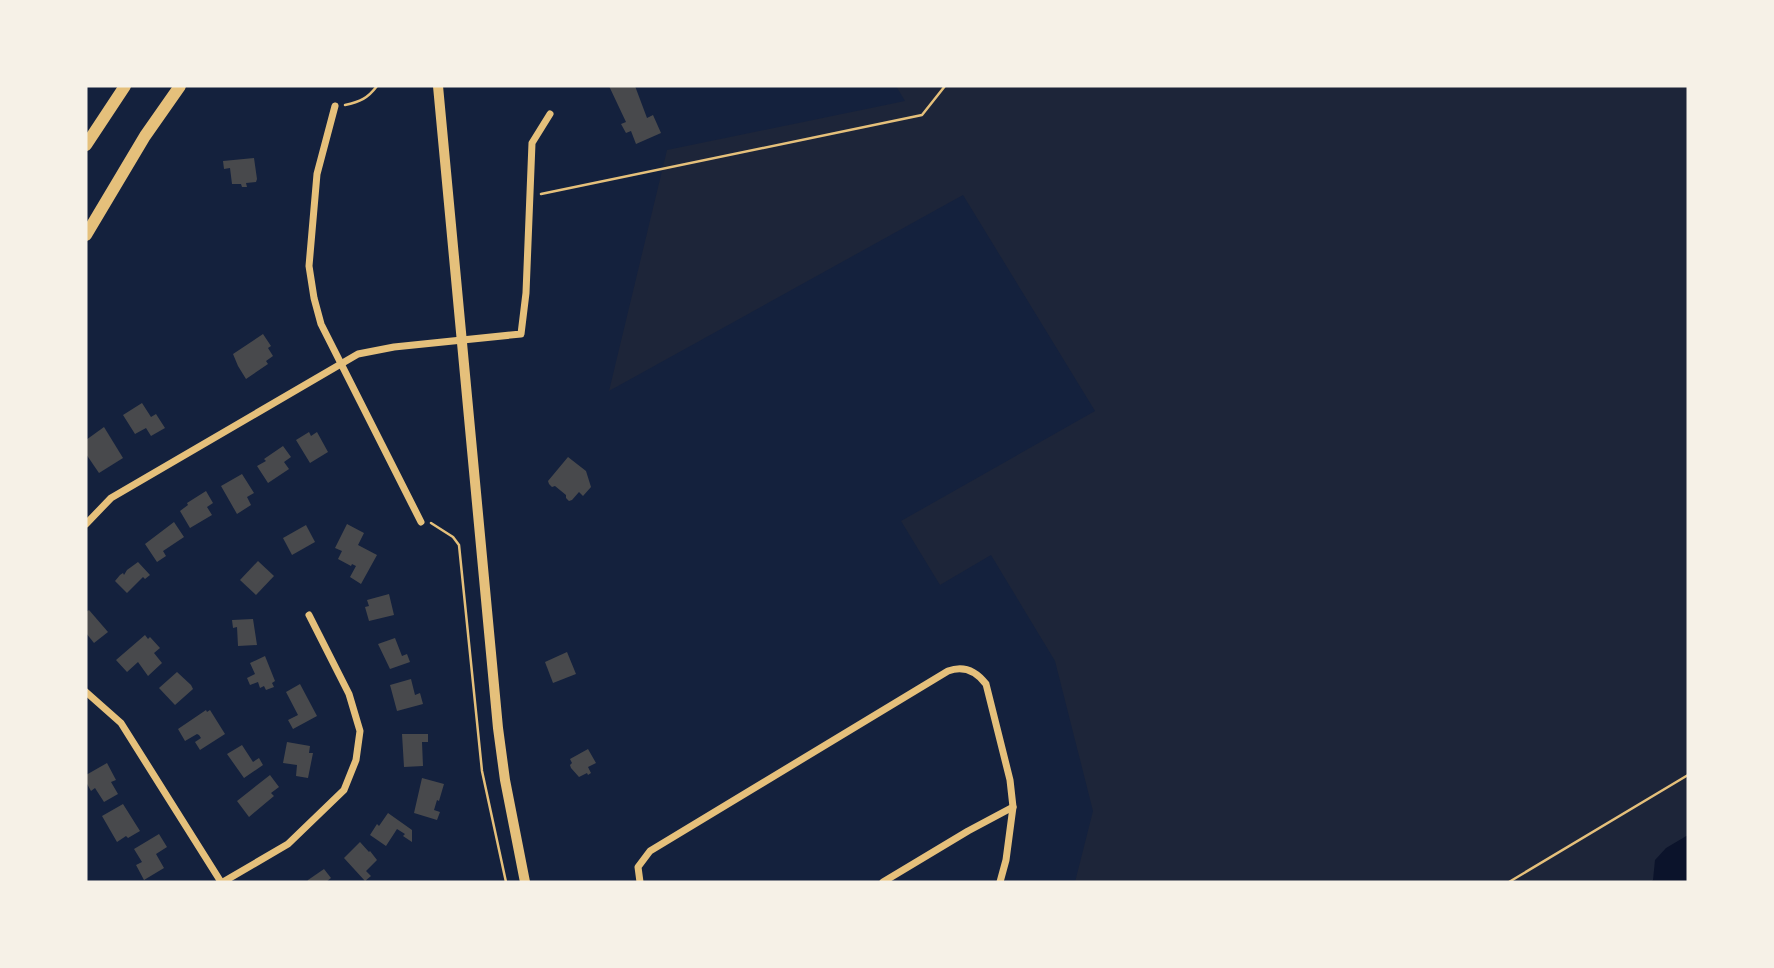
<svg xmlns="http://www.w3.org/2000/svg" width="1774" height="968" font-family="Manrope,sans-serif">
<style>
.green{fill:#1d2539}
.water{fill:#0b132b}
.building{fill:#48494c}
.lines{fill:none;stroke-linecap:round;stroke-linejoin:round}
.path{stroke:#e5c07b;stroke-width:2.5}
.minor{stroke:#e5c07b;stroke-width:7}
.secondary{stroke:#e5c07b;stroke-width:10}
.trunk{stroke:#e5c07b;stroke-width:12}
</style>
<rect width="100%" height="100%" fill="#14213d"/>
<polygon class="green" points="896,86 1688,86 1688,882 1075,882 1093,811 1055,661 991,555 940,585 901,521 1095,411 963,195 609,391 667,150 905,101"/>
<polygon class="water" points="1688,835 1688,882 1651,882 1653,880 1655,860 1666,848"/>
<g class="building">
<polygon points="609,86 635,86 647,118 653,115 661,133 636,144 631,131 626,133 621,124 626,122"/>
<polygon points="254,158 257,179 256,182 246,183 247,187 242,187 241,184 232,184 230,168 224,169 223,161"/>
<polygon points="263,334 271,346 268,348 273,356 266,361 268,364 246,379 238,366 233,354"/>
<polygon points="142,403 151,417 156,414 165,428 151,436 146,428 135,434 123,415"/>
<polygon points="104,427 123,458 99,473 86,454 86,440"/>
<polygon points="309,432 311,436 317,432 328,452 310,463 296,440"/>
<polygon points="283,446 291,457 284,462 289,469 268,483 257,466 266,461 264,459"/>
<polygon points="568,457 586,471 591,487 583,496 579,492 572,500 569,501 566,498 566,495 555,486 552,487 549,484 548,481"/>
<polygon points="242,474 254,493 247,497 251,505 237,514 221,486"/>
<polygon points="206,491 213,503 207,507 212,515 190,528 180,511 188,505 187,503"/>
<polygon points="174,522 184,537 163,551 166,556 157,562 145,544"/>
<polygon points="347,524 364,533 358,545 377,555 361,584 350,577 356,566 352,564 351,566 338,559 342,551 335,548"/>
<polygon points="306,525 315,542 292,555 283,538"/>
<polygon points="258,561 274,576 256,595 240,580"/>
<polygon points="138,562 150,575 145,579 143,577 127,593 115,581 120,575 123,573 124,575 127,570"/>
<polygon points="389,594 394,615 369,621 365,607 369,606 367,600"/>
<polygon points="89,610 108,632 94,643 86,633 86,612"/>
<polygon points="253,619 257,645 238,646 237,627 233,628 232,620"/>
<polygon points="145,635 148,639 150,637 160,648 154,653 162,663 148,676 138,662 127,672 116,660"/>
<polygon points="395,638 402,656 407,654 410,662 390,669 378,644"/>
<polygon points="567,652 576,674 553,683 545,662"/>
<polygon points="265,656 275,681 272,683 274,687 266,690 264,686 260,688 258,682 250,685 247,678 255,674 250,663"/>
<polygon points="177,672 191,685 193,689 175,705 159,688"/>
<polygon points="411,679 415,695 420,693 423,704 397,711 390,685"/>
<polygon points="300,684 317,716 293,729 288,720 298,715 286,692"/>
<polygon points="206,710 207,712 210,710 225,734 200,750 195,742 201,738 199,735 197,734 185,741 178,729"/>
<polygon points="402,734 428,734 428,742 422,742 423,766 404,767"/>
<polygon points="287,742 310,746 309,753 313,753 308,778 296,776 297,765 283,763"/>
<polygon points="242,745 253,762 259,758 263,765 244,778 227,754"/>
<polygon points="588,749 596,763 588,767 591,773 588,775 587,773 579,777 571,768 570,765 572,763 570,759"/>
<polygon points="107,763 116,780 111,782 118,794 104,802 95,788 91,791 86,782 86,775"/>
<polygon points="270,775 279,787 271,793 274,796 249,817 237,801"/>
<polygon points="422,778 444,784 439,801 437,800 434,810 440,812 437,820 414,813"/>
<polygon points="123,804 140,831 128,838 126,836 117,842 102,816"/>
<polygon points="388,813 412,830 412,842 403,836 405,834 397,829 386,846 370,835 377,824 379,826"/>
<polygon points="159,834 167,847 156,854 164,868 144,880 136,865 142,862 134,849"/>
<polygon points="360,842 369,852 370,851 377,860 366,871 371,876 365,881 344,858"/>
<polygon points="324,869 331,878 326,882 307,882 308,880"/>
</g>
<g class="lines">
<g class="path">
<path d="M 345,105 C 360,102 368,98 377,86"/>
<polyline points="541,194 922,115 945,86"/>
<polyline points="431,523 453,537 459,545 482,771 506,882"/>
<polyline points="1509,882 1688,775"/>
</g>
<g class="minor">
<polyline points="335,106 317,174 309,266 314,298 321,324 421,522"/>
<polyline points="86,524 111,498 358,354 394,347 521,334 526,293 532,143 550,114"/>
<polyline points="86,692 121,723 221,882"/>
<polyline points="223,882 288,844 344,790 356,760 360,731 349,694 309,615"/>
<path d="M 640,882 L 638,867 L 650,851 L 948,671 C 964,665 976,671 986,684 L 1010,780 L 1013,807 L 1006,860 L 1000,882"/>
<polyline points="883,882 968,831 1013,807"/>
</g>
<polyline class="secondary" points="438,86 498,728 505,780 525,882"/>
<g class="trunk">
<polyline points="86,145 125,86"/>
<polyline points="86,235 145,136 180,86"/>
</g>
</g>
<rect width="1774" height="968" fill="none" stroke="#f6f1e7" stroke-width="175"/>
</svg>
